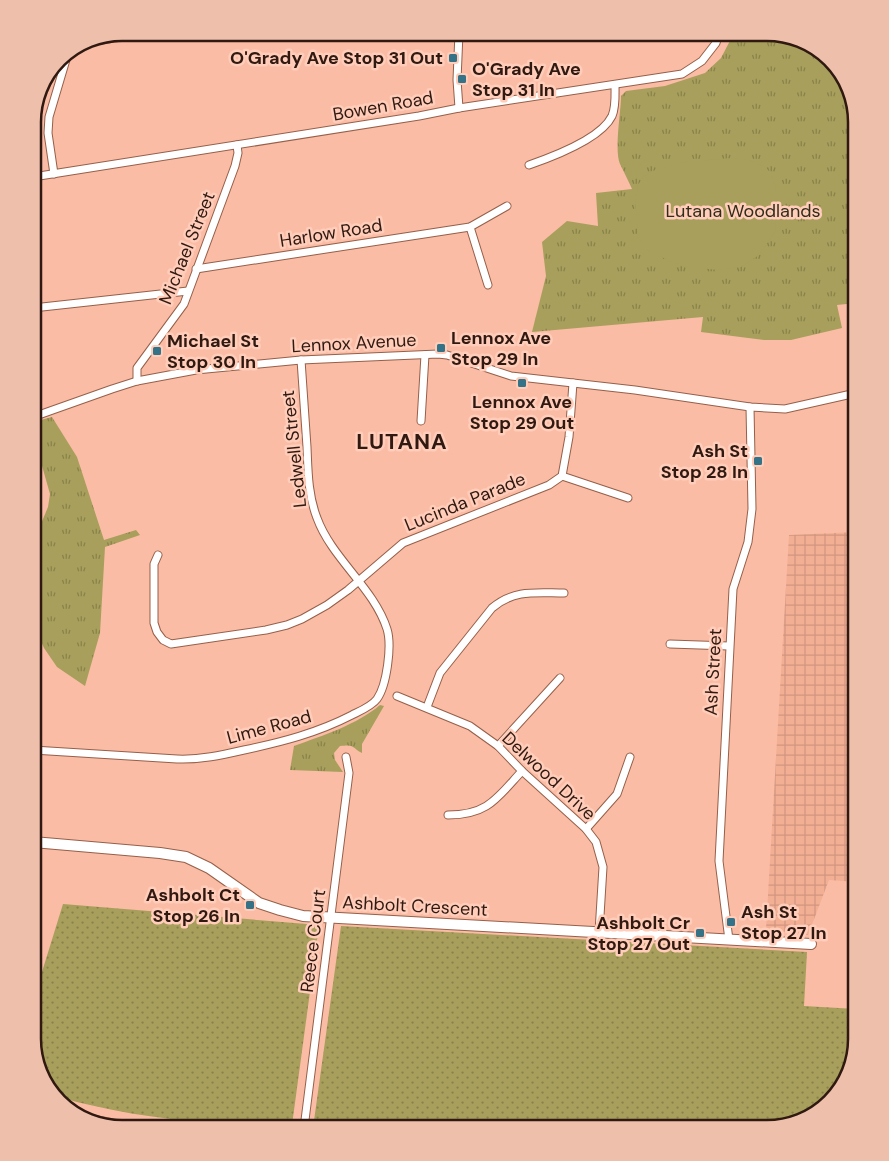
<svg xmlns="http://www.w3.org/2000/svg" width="889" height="1161" font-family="'DM Sans',sans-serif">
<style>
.industrial{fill:url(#industrial-grid)}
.grass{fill:url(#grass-dots)}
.park{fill:url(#park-tufts)}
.pitch{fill:#a79f5b}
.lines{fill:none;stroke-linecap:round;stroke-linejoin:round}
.street-casing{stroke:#965f49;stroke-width:9}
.secondary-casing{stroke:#965f49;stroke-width:12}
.street{stroke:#fff;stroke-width:7}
.secondary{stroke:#fff;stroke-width:10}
.poi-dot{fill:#347387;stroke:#ffcdb9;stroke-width:2}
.labels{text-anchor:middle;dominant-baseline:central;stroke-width:5;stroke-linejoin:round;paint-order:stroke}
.poi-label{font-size:18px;font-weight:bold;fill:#301910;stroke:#ffcdb9;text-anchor:end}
.street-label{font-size:18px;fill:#301910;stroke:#ffcdb9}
.park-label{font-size:18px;fill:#302d1a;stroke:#ffcdb9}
.district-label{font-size:22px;font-weight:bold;letter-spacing:1px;fill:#301910;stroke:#ffcdb9}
.rim{fill:none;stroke:#301910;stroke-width:2.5}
</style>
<defs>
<pattern id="industrial-grid" width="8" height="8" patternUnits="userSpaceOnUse" patternTransform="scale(1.25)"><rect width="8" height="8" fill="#f3af94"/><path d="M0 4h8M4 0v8" fill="none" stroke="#d1967f"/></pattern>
<pattern id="grass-dots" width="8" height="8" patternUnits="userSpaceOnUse" patternTransform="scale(1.25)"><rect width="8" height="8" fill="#a79f5b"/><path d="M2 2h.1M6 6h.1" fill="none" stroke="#88814a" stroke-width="1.8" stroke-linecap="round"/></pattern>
<pattern id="park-tufts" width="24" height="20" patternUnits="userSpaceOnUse" patternTransform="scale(1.25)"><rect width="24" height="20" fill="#a79f5b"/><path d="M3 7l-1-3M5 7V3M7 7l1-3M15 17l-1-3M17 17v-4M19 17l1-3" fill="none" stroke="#88814a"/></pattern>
</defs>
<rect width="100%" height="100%" fill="#fabca4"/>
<polygon class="industrial" points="856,532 856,882 829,880 808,935 766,929 789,535"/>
<g class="grass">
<path d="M 63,904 L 319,925 L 292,1125 L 289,1127 C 222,1124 156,1121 90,1105 C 76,1102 58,1098 47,1089 L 33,1039 L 33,1001 Z"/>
<polygon points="341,926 807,952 804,1006 856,1009 856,1039 845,1084 817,1114 767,1128 313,1128"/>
</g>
<g class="park">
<path d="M 734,33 L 773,33 L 812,44 L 842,72 L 856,122 L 856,303 L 837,305 L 842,328 L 791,340 L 764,340 L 701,332 L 703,317 L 532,332 L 546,276 L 542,242 L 567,221 L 598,226 L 596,193 L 632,189 C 628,180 624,172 620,164 C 614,150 621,112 621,96 L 626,91 L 665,86 L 705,73 L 721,58 Z"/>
<polygon points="52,417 77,457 104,540 136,530 140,535 105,547 100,633 85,686 57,667 44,648 33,623 33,543 48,507 50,494 33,434 33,422"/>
<path d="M 380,705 L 384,706 L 362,744 L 362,753 C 351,747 355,744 340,746 L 334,753 L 335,760 L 343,772 L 290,770 L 294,746 C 324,735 356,725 380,705 Z"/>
</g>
<polygon class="pitch" points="732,158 749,160 765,167 772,174 776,191 777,213 775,232 759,255 741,267 717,270 683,266 651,253 645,248 638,235 635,201 638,185 643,177 652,171 685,162"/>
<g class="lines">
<defs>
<g id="street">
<polyline points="101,40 148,33"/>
<polyline points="459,108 457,80 459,33"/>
<path d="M 529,165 C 552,157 601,139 612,116 C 616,107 615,95 615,85"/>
<polyline points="54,174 48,133 49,117 68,53"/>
<polyline points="33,177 419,116 459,108 682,74 702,61 716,43 719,33"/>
<polyline points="470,227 488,285"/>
<polyline points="196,269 470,227 507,206"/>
<polyline points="33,308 188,291"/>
<polyline points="137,381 137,368 184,304 235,166 238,153 237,145"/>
<polyline points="33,417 112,389 137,381 196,370 301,360 438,354 447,355 511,376 635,390 750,407 785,409 856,393"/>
<polyline points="421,421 425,355"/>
<polyline points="562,476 628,498"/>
<polyline points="158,555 154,564 154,623 157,632 163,640 171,644 266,630 287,625 302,619 327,605 348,590 403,543 549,485 562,476 569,437 573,383"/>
<polyline points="670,644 729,646"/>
<polyline points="397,696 470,726 498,746 522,771 586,829 596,842 603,867 599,932"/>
<path d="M 427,707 L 440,673 L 492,608 C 514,589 537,593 564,593"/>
<polyline points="498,746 560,678"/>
<path d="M 33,750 L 177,759 C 200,760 222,755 244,750 C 282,742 317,733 352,715 C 360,711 372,706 377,699 C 387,685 392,645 387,629 C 374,588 332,559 317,518 C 308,495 308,471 307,447 C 305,418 303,389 301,360"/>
<path d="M 448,815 C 488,815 497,798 522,771"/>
<polyline points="586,829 617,794 630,757"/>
<polyline points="729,940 719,861 733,589 748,542 752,509 750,407"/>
<polyline points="304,1128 349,773 346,757"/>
</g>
<g id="secondary">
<polyline points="33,842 160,853 186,857 209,868 259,903 280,910 303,916 811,944"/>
<polyline points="77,1116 95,1121"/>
<polyline points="95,1121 131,1128"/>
</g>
</defs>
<use href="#street" class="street-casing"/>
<use href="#secondary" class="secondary-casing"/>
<use href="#street" class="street"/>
<use href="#secondary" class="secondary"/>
</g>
<g class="poi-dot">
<rect x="448" y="53" width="10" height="10" rx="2.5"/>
<rect x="457" y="74" width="10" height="10" rx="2.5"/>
<rect x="436" y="343" width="10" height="10" rx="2.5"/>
<rect x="152" y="346" width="10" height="10" rx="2.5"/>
<rect x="517" y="378" width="10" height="10" rx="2.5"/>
<rect x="753" y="456" width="10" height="10" rx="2.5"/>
<rect x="245" y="900" width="10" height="10" rx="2.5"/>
<rect x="726" y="917" width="10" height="10" rx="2.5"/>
<rect x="695" y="928" width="10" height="10" rx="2.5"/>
</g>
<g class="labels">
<g class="poi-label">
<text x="443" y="58">O'Grady Ave Stop 31 Out</text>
<text x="472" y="69" text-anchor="start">O'Grady Ave<tspan x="472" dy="21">Stop 31 In</tspan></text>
<text x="451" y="338" text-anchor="start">Lennox Ave<tspan x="451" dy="21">Stop 29 In</tspan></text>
<text x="167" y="341" text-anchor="start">Michael St<tspan x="167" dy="21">Stop 30 In</tspan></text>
<text x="522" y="402" text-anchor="middle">Lennox Ave<tspan x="522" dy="21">Stop 29 Out</tspan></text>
<text x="748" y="451">Ash St<tspan x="748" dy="21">Stop 28 In</tspan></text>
<text x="240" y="895">Ashbolt Ct<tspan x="240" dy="21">Stop 26 In</tspan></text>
<text x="741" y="912" text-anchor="start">Ash St<tspan x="741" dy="21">Stop 27 In</tspan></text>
<text x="690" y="923">Ashbolt Cr<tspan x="690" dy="21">Stop 27 Out</tspan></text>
</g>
<g class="street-label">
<text transform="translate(383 106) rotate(-10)">Bowen Road</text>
<text transform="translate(331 233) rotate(-9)">Harlow Road</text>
<text transform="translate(187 248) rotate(-68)">Michael Street</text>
<text transform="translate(354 343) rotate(-3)">Lennox Avenue</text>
<text transform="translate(294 449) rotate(-96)">Ledwell Street</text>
<text transform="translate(465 502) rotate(-22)">Lucinda Parade</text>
<text transform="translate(713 672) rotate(-87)">Ash Street</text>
<text transform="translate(269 727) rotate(-15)">Lime Road</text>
<text transform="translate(549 776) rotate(43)">Delwood Drive</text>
<text transform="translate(415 906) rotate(3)">Ashbolt Crescent</text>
<text transform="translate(313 941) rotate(-83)">Reece Court</text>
</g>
<g class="park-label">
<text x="743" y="211">Lutana Woodlands</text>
</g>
<g class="district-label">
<text x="402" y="441">LUTANA</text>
</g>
</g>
<path d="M0 0H889V1161H0ZM122 41H767A81 81 0 0 1 848 122V1039A81 81 0 0 1 767 1120H122A81 81 0 0 1 41 1039V122A81 81 0 0 1 122 41Z" fill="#eebfab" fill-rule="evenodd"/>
<path class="rim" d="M122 41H767A81 81 0 0 1 848 122V1039A81 81 0 0 1 767 1120H122A81 81 0 0 1 41 1039V122A81 81 0 0 1 122 41Z"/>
</svg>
